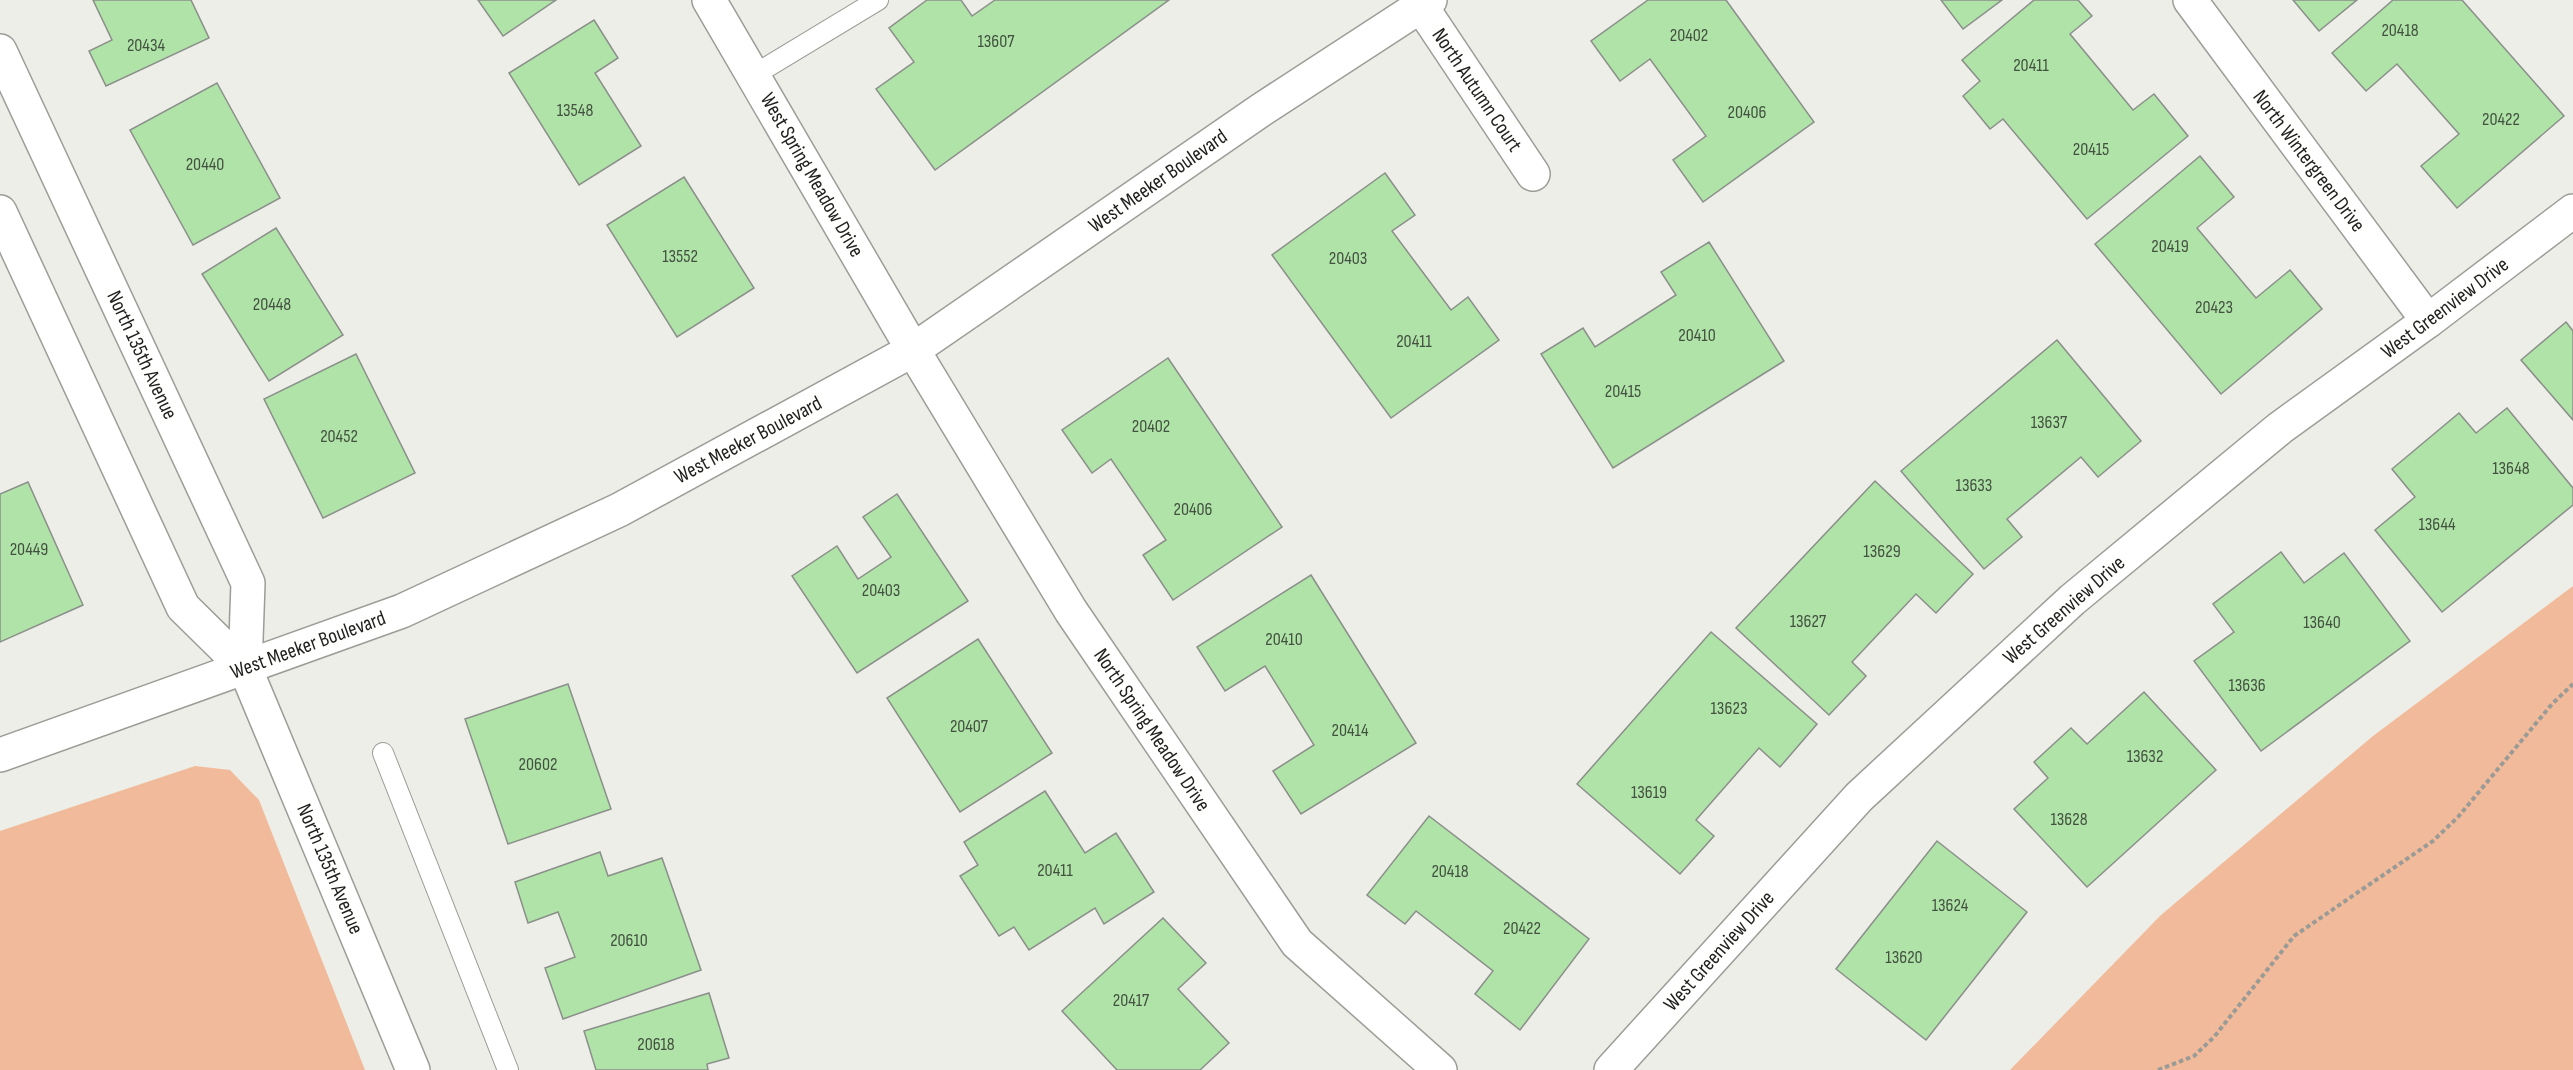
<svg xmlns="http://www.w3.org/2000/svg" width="2573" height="1070" font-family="'Sofia Sans Condensed',sans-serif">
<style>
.green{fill:#f1ba9a}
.building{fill:#b0e3a8;stroke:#8b8f8a;stroke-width:1.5}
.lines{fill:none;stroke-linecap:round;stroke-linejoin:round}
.service-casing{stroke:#9c9d97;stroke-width:22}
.minor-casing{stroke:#9c9d97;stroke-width:36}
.tertiary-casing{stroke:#9c9d97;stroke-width:36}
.path{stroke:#9a9b96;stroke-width:4;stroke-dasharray:4.5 3;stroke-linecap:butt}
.service{stroke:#fff;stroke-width:20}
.minor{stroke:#fff;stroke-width:33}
.tertiary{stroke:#fff;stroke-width:33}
.labels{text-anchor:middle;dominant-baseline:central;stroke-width:6;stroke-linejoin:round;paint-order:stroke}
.number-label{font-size:18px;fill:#435140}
.street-label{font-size:21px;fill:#1f201e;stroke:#fffffe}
</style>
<rect width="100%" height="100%" fill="#edeee8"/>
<g class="green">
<polygon points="2573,586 2573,1070 2010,1070 2161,915 2373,736"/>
<polygon points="195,766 230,770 259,800 365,1070 0,1070 0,831"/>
</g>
<g class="building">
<polygon points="93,0 191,0 209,38 106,86 89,51 112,40"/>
<polygon points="478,0 556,0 503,36"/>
<polygon points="927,0 961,0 972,16 995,0 1169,0 935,170 876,89 914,62 889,28"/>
<polygon points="1648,0 1726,0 1814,122 1703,202 1673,160 1706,136 1650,59 1620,81 1591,41"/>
<polygon points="1941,0 2002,0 1963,29"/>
<polygon points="2034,0 2078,0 2092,16 2070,34 2133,110 2154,94 2188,136 2087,219 2003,119 1990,129 1963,96 1980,81 1962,60"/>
<polygon points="2293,0 2357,0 2319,31"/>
<polygon points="2393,0 2462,0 2564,116 2457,208 2421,166 2459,134 2397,64 2366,91 2332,53"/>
<polygon points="594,20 618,58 595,73 641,146 579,185 509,73"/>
<polygon points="217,83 280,198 193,245 130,130"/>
<polygon points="2200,156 2234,197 2197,228 2256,298 2290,270 2322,309 2221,394 2095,244"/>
<polygon points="1385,173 1415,215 1392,231 1451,310 1468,297 1499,340 1391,418 1272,255"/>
<polygon points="684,177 754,288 677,337 607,225"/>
<polygon points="276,228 343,335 269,381 202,274"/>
<polygon points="1709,242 1784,361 1613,468 1541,354 1583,328 1595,347 1676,295 1661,272"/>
<polygon points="2566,322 2573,331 2573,420 2521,360"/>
<polygon points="2057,340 2141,441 2098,477 2081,457 2007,519 2022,537 1984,569 1901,471"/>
<polygon points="356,354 415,473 323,518 264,399"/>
<polygon points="1168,358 1282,527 1173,600 1143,555 1166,540 1111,459 1092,473 1062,430"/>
<polygon points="2507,408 2573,488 2573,505 2442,612 2375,530 2415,497 2392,469 2459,413 2476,433"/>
<polygon points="1875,481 1973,574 1936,613 1916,594 1852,662 1866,676 1829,715 1736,628"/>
<polygon points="28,482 83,605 0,642 0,494"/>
<polygon points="897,494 968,601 857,673 792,576 837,546 858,579 891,557 863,517"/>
<polygon points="2281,552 2304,583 2344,553 2410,641 2261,751 2194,661 2234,632 2213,604"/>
<polygon points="1311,575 1416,743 1301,814 1273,771 1314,745 1265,666 1225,691 1197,647"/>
<polygon points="1711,632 1817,724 1780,767 1759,748 1696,820 1714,836 1680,874 1577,784"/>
<polygon points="978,639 1052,753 960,812 887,698"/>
<polygon points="568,684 611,809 508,844 465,719"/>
<polygon points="2144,692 2216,770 2087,887 2014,809 2048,778 2034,762 2071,728 2087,744"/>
<polygon points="1045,791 1085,853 1116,833 1154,892 1104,924 1095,908 1029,950 1014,927 999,936 960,876 978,865 964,842"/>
<polygon points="1429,816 1589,939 1520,1030 1475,994 1493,971 1416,911 1405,924 1367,895"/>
<polygon points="1937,841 2027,912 1926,1040 1836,969"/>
<polygon points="600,852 608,876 662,858 701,970 563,1019 545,968 575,957 558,912 528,923 515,882"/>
<polygon points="1163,918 1206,963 1178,989 1229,1043 1200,1070 1117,1070 1062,1011"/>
<polygon points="709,993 729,1058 707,1064 708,1070 596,1070 584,1031"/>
</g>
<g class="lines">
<defs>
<g id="service">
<polyline points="754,75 878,0"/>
<polyline points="383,753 508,1070"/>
</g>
<g id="minor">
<polyline points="709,0 913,350 1071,611 1297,943 1440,1070"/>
<polyline points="2190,0 2428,321"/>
<polyline points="1421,6 1533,174"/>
<polyline points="0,51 248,583 245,668"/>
<polyline points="0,212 183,607 245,668"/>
<polyline points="1611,1070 1859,797 2072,600 2280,428 2428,321 2573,211"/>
</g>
<g id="tertiary">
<polyline points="245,668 413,1070"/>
<polyline points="0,755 402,611 619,510 913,350 1261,110 1430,0"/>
</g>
</defs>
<use href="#service" class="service-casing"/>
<use href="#minor" class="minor-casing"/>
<use href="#tertiary" class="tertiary-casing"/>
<polyline class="path" points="2158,1070 2194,1056 2214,1037 2294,936 2433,841 2458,817 2552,704 2573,684"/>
<use href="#service" class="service"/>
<use href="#minor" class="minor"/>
<use href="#tertiary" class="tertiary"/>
</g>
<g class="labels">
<g class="number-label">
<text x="2400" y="30">20418</text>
<text x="1689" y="35">20402</text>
<text x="996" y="41">13607</text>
<text x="146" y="45">20434</text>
<text x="2031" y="65">20411</text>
<text x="575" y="110">13548</text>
<text x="1747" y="112">20406</text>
<text x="2501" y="119">20422</text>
<text x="2091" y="149">20415</text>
<text x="205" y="164">20440</text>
<text x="2170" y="246">20419</text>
<text x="680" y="256">13552</text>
<text x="1348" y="258">20403</text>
<text x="272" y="304">20448</text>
<text x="2214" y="307">20423</text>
<text x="1697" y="335">20410</text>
<text x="1414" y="341">20411</text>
<text x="1623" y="391">20415</text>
<text x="2049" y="422">13637</text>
<text x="1151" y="426">20402</text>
<text x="339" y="436">20452</text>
<text x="2511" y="468">13648</text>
<text x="1974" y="485">13633</text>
<text x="1193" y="509">20406</text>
<text x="2437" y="524">13644</text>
<text x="29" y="549">20449</text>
<text x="1882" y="551">13629</text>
<text x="881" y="590">20403</text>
<text x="1808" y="621">13627</text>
<text x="2322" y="622">13640</text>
<text x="1284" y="639">20410</text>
<text x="2247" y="685">13636</text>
<text x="1729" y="708">13623</text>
<text x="969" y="726">20407</text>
<text x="1350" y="730">20414</text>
<text x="2145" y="756">13632</text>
<text x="538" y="764">20602</text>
<text x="1649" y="792">13619</text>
<text x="2069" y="819">13628</text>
<text x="1055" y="870">20411</text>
<text x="1450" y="871">20418</text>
<text x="1950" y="905">13624</text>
<text x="1522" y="928">20422</text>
<text x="629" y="940">20610</text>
<text x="1904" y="957">13620</text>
<text x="1131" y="1000">20417</text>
<text x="656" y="1044">20618</text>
</g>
<g class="street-label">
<text transform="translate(1477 90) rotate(56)">North Autumn Court</text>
<text transform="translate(2309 161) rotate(53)">North Wintergreen Drive</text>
<text transform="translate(812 175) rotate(60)">West Spring Meadow Drive</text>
<text transform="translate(1158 181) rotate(-35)">West Meeker Boulevard</text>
<text transform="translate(2445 308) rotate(-37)">West Greenview Drive</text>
<text transform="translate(142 355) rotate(65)">North 135th Avenue</text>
<text transform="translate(748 440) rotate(-28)">West Meeker Boulevard</text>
<text transform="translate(2064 610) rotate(-41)">West Greenview Drive</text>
<text transform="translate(308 645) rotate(-20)">West Meeker Boulevard</text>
<text transform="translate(1152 730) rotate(56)">North Spring Meadow Drive</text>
<text transform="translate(330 869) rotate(67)">North 135th Avenue</text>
<text transform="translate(1719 951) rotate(-48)">West Greenview Drive</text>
</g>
</g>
</svg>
